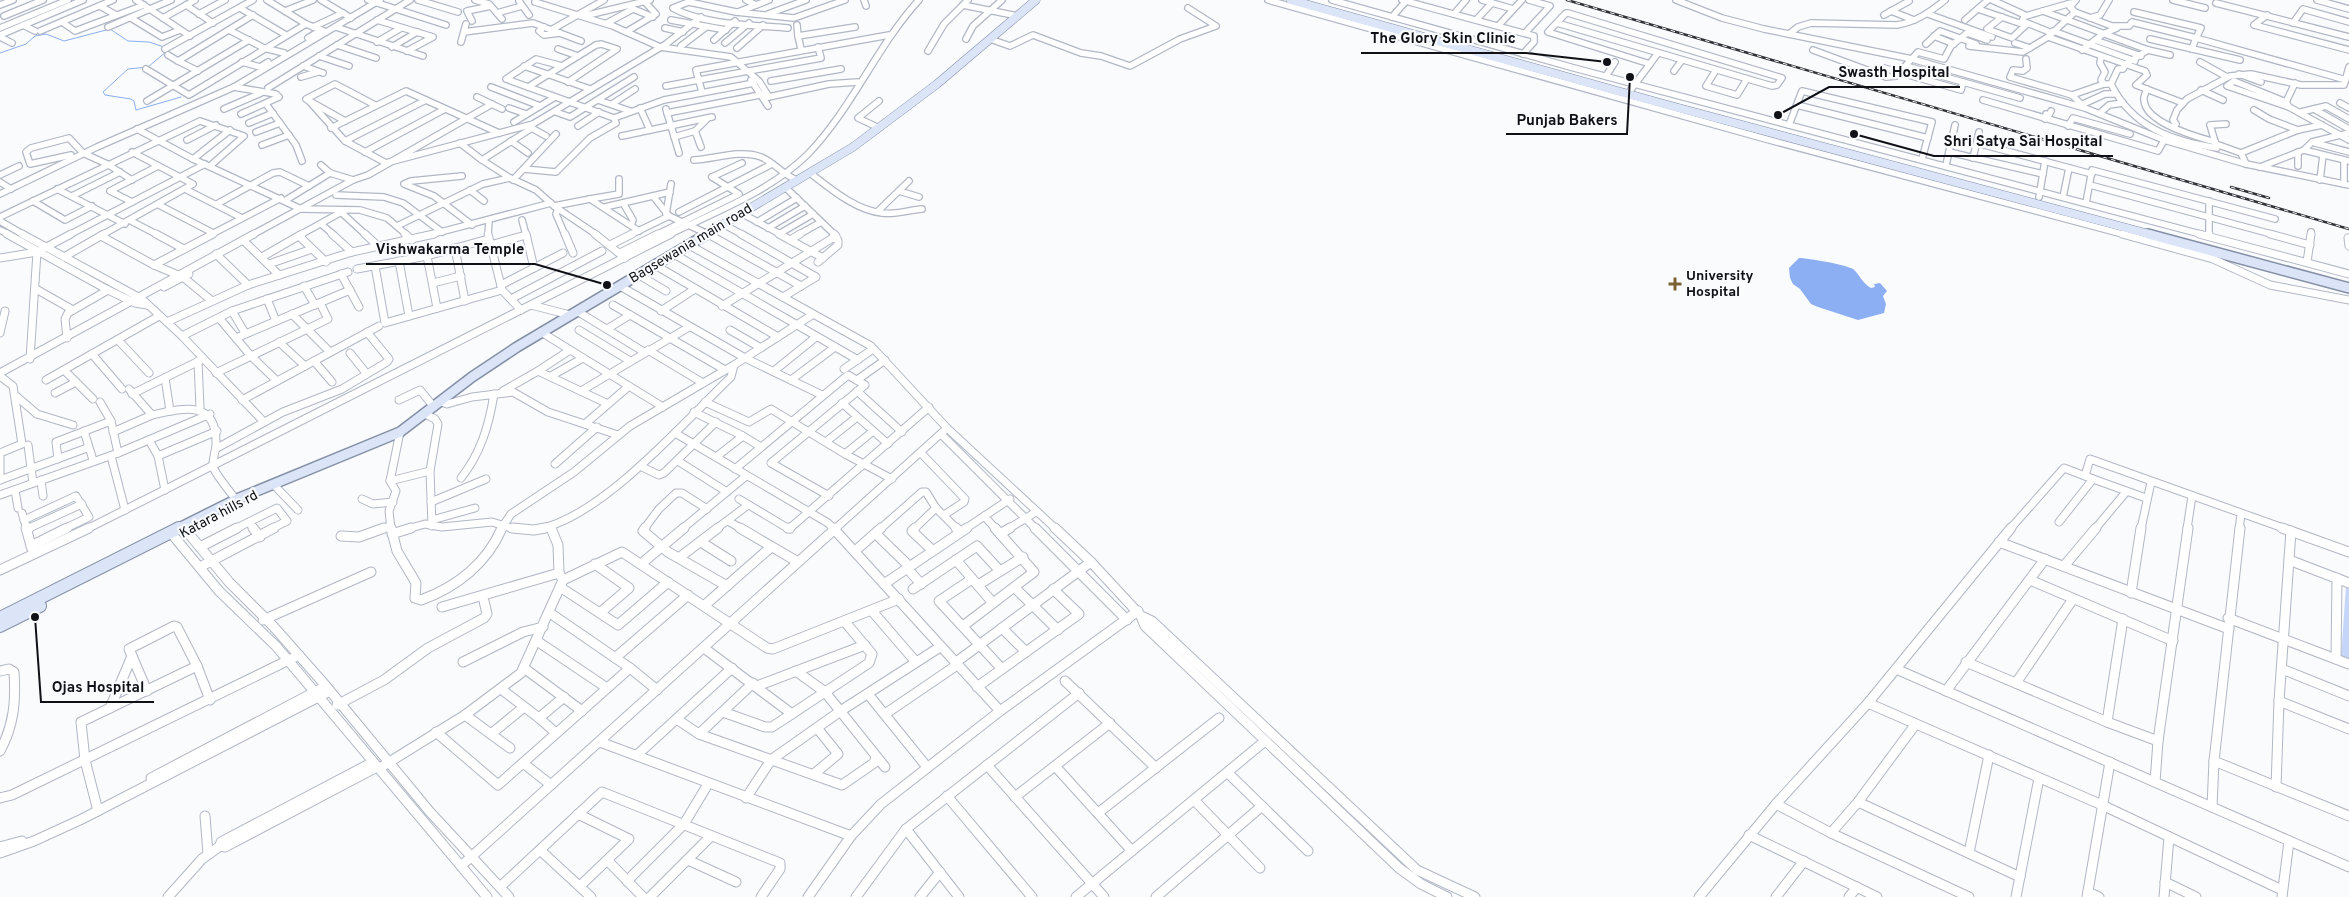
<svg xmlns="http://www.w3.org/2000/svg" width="2349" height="897" font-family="Overpass,sans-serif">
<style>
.green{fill:#c5d6f8}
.water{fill:#8caff3}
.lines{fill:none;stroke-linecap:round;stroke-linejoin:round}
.stream{stroke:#8caff3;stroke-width:1}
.minor-far2-casing{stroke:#b1b7c4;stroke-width:8}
.minor-far1-casing{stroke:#b1b7c4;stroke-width:9}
.minor-casing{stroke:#b1b7c4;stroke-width:11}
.major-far2-casing{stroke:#8590a6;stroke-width:9}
.major-far1-casing{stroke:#8590a6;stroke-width:12}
.major-casing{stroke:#8590a6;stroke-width:14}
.minor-far2{stroke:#fff;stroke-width:5.5}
.minor-far1{stroke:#fff;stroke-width:7}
.minor{stroke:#fff;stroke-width:9}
.major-far2{stroke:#dce5f8;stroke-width:8}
.major-far1{stroke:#dce5f8;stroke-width:9}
.major{stroke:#dce5f8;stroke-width:12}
.rail-casing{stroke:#303237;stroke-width:2.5}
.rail{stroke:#f9fbfd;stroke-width:1;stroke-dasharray:4.5;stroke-linecap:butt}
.poi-dot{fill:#796132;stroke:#f9fbfd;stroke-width:2}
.labels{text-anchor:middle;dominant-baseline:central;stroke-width:4.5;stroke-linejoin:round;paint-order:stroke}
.street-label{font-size:14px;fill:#0f1116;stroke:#f9fbfd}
.poi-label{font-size:14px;font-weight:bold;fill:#0f1116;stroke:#f9fbfd;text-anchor:start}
.leader{fill:none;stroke:#0f1116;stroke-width:2}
.callout-dot{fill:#0f1116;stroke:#f9fbfd;stroke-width:2}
.callout-label{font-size:15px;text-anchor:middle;font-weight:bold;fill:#0f1116;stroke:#f9fbfd;stroke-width:4.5;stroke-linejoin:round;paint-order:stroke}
</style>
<rect width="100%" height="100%" fill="#f9fbfd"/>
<polygon class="green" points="2346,586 2349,587 2349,659 2341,657"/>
<path class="water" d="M 1799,258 C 1808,258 1847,265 1853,269 C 1860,275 1862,283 1871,288 L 1875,287 L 1874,284 L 1880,283 L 1887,291 L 1883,296 L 1886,304 L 1884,313 L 1858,320 L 1818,307 L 1811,304 L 1800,289 L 1793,284 L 1790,278 L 1789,268 Z"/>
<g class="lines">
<g class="stream">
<polyline points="167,51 148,67 128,69 103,92 105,95 131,99 134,101 136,110 181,97"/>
<polyline points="0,53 26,44 35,36 46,34 64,41 110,29 128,41 149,42 164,47"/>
</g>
<defs>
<g id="minor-far2">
<polyline points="136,0 190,36"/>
<polyline points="267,0 306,24 324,31"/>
<polyline points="321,0 351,18"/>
<polyline points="368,0 446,25"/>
<polyline points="418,0 458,12"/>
<polyline points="475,0 489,4"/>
<polyline points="746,0 756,5"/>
<polyline points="864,0 866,6"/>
<polyline points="1268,0 1762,138 2126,235"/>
<polyline points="1332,0 1574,68 2204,235"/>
<polyline points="1402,0 1534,36 1534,42 1523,54"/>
<polyline points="1482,0 1513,9"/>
<polyline points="1676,0 1722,18 1764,29 1912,59 2085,108 2164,140 2246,164 2349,185"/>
<polyline points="1992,0 2025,15 2022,21 2052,33"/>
<polyline points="2173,0 2205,8"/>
<polyline points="2317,0 2349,9"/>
<polyline points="519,1 529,15"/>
<path d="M 691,1 L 673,8 C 703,25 754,25 788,28"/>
<polyline points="535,2 613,26 660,47 731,57 759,81 769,97"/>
<polyline points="689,2 736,12 794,18 845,0"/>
<polyline points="2071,3 2043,11 2148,50 2170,55"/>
<polyline points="2216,3 2349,37"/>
<polyline points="0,5 13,0"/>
<polyline points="186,5 213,23"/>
<polyline points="963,5 1018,16"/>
<polyline points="100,6 116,15"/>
<polyline points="240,8 286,35"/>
<polyline points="631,8 653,17"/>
<polyline points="1978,9 2025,25"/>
<polyline points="285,11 313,0"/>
<polyline points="1891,11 1914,20"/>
<polyline points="738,12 769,0"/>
<polyline points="2075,12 2117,28 2103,34 2082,50"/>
<polyline points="2134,12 2201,28 2196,38 2346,80"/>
<polyline points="497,13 522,6"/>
<polyline points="199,14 225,0"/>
<polyline points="768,14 806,0"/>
<polyline points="1454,14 1466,0"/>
<polyline points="1928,14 1992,37"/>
<polyline points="1884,15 1909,1"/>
<polyline points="2267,15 2254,25 2349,50"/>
<polyline points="4,16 43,0"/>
<polyline points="584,16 650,0"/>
<polyline points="2026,16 2043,11"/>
<polyline points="1392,17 1407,0"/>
<polyline points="2002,17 1987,29 2012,38 2027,24"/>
<polyline points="131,18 162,37 180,30"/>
<polyline points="163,18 195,0"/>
<polyline points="2090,18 2100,15 2109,0"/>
<polyline points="1477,19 1492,3"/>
<polyline points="377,20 433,37 407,51"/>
<polyline points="671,20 726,30"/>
<polyline points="1965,20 1988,0"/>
<polyline points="472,21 467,11 491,6 502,19"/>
<polyline points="62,22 75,31 144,5"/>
<polyline points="607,23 633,9"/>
<polyline points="1557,23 1772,86 1777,85 1782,78 1568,13 1566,13 1548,32 1650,64"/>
<polyline points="2293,23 2303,9 2349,22"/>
<polyline points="23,25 35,31"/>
<polyline points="797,25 798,36"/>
<polyline points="1499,25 1522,0"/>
<polyline points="2114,26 2129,26 2132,22 2196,38 2192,49"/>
<polyline points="108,27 171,0"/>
<polyline points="313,27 343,13"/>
<polyline points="336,27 423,56"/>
<polyline points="544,27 539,31 544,35 560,33"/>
<polyline points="0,28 68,0"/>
<polyline points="665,28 683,32"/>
<polyline points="229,30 264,48 284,53"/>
<polyline points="551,30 604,0"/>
<polyline points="40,31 113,0"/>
<polyline points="2053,31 2135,61"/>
<polyline points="464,32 533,23 581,41"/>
<polyline points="626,32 656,14 645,2"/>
<polyline points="1526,32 1550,6 1529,0"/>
<path d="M 1789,34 L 1798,27 L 1811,23 L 1897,25 C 1916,22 1930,12 1945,0"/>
<polyline points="0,35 83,0"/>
<polyline points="1934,36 1954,44"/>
<polyline points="0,37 12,43"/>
<polyline points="2048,37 2145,71 2147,75 2136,85 2183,103"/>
<polyline points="308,38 321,30"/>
<polyline points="966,39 973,26 1002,0"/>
<polyline points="990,39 1010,46 1033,35 1081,53 1101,56 1130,66 1180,39 1216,26 1188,8"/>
<polyline points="2150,39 2240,60"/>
<polyline points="714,40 735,21"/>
<polyline points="2095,40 2141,56"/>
<polyline points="377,42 401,28"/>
<polyline points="461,42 466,24"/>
<polyline points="725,43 749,23"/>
<polyline points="2015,43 2030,48"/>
<polyline points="1926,44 1940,31 1976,44"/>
<polyline points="337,45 376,58"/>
<polyline points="681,46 706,27"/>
<polyline points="1969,46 2023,52 2048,37 2075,12 2070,7 2076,0"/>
<polyline points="392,47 417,32"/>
<polyline points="737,48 763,25"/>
<polyline points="165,49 253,0"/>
<polyline points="558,49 578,56"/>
<polyline points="801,49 798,36 855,27"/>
<polyline points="1813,50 1886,77 1896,76 1918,52 1944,59 1951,46 1967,33 1987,40"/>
<path d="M 2148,50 L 2126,64 L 2123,69 L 2118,69 L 2111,84 C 2132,127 2172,141 2217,148 L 2210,125 L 2226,124"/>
<polyline points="928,51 944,24 968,0"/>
<polyline points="168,55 178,61"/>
<polyline points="319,56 349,66"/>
<polyline points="2101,57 2100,63 2105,72 2101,80 2104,84"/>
<polyline points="2026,59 2027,68 2023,71 2013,70 2010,77 2072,95 2083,106"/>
<polyline points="242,62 260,67 268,62"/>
<polyline points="2200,62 2227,77"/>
<polyline points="303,66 323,73"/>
<polyline points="524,66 590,89"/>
<polyline points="1906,66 2020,98"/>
<polyline points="1884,68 1961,90 1963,82"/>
<polyline points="146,69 189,95 306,24"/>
<polyline points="1716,70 1706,86 1737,95 1747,79"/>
<polyline points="198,71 178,61 253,15"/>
<polyline points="1674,71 1682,60"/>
<polyline points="2239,74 2261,82"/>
<polyline points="1606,76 1615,62"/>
<polyline points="301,77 318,72"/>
<polyline points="751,80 768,106"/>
<polyline points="771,81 841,69"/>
<polyline points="2295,83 2286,102 2289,107 2349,140"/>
<polyline points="666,86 821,58 818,47"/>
<polyline points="234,87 276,94 279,97 241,114"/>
<polyline points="491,87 540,106"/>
<polyline points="528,87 596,45 601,44 617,49 568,82"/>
<polyline points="268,88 410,0"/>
<path d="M 2147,89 C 2146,92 2143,97 2144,100 C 2145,123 2197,137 2215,142"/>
<polyline points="2201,90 2223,100"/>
<polyline points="702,92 696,70 889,35"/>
<polyline points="2072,95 2104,84 2111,84"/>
<polyline points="477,97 502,109"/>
<polyline points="764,98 829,84 858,82"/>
<polyline points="1624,99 1658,53"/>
<polyline points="598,100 630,111"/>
<polyline points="1983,100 2158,151 2167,135"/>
<polyline points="147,101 249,40"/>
<polyline points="309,101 345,141 386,163 533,124 666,44 701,17"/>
<polyline points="879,101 858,118 879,128"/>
<polyline points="2286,102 2234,81 2227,86 2289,107"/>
<polyline points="2340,103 2349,108"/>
<polyline points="266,104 296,145 302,161"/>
<polyline points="612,104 635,89"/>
<polyline points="1797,105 1928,138"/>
<polyline points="2081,105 2105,94 2116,94"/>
<polyline points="509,108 526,114"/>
<polyline points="640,108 650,130"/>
<polyline points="224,109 261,93"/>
<polyline points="666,109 679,153"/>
<polyline points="2314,109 2349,129"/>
<polyline points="2254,110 2269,119 2298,130"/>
<polyline points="556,112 570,117 634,77"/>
<polyline points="2301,112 2326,106 2349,119"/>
<polyline points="667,113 765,94"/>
<polyline points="2100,113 2109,105 2123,103"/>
<polyline points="614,118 664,100 754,83"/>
<polyline points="2045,119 2046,114 2049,115 2051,111"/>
<polyline points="345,121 306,99 335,84 375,105"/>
<polyline points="514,122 555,97"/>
<polyline points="249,123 273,113"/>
<polyline points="1789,125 1802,91 1932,122 1922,159"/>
<polyline points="528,126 546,136"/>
<polyline points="578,126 599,112"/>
<polyline points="2068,126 2073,118 2130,134"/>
<polyline points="2173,127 2176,124 2173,120 2177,110 2187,99 2230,76 2251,74 2301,85 2344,85 2349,67"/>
<polyline points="331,128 406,91 499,133"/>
<polyline points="137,129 193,159 301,209 360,210 387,218 407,235"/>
<polyline points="256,132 280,123"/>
<polyline points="622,136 712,117"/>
<polyline points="674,137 695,131"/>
<polyline points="187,140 216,125"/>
<polyline points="345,141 426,100"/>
<polyline points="511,141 528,153"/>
<polyline points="460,143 482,160 532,128"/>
<polyline points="1977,143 2092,174"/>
<polyline points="2315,143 2349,152"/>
<polyline points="2216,144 2241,153"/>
<polyline points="262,145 289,135"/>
<polyline points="701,147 695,131 706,120"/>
<polyline points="2304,150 2349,161"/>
<polyline points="365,152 445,109"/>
<polyline points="1949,152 2043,174"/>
<polyline points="2298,152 2298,166"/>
<polyline points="71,155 30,164 26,152 31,148 69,138 83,153 107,164 132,180"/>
<polyline points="1973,158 1979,132"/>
<polyline points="193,159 230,130"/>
<polyline points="482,160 510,178 536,190 554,206 597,235"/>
<path d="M 694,160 C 714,159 741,149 761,157 C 774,162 783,175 797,180"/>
<polyline points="2344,160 2344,184"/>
<polyline points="2246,164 2241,153 2298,130 2322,125"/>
<polyline points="321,165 330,173 353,180"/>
<polyline points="1946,165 1955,125"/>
<polyline points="2260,167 2304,150 2312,142 2349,133"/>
<polyline points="524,169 556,172 590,138 616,123 614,118 506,79 536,59 562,66"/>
<path d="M 810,173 C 831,189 855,210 882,213 C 895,215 909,210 922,209"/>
<polyline points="0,175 19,166"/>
<polyline points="462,176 411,181 404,184 434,196 472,225"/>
<polyline points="712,177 742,163"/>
<polyline points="513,180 556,134"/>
<polyline points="2320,180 2323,155"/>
<polyline points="0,182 11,189"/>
<polyline points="2090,185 2275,235"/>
<polyline points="785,187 835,235"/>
<polyline points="57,189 125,224"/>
<polyline points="187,190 242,218"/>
<polyline points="470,190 484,201"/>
<polyline points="899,191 919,197"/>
<polyline points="0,194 97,147 234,87 380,0"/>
<polyline points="336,195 384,197 403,203 442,232"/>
<polyline points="72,196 120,172"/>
<polyline points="653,196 669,216 710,235"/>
<polyline points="2039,197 2045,161"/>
<polyline points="2063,197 2069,168"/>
<polyline points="590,199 619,194 619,179"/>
<polyline points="286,200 330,173"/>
<polyline points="33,201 65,220 92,206"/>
<polyline points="2209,201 2209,235"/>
<polyline points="132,202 110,191 158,166"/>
<polyline points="623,203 633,220 631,225"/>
<polyline points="2086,203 2092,170 2275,219"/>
<polyline points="217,204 273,173 280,172 309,186"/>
<polyline points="159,205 213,233"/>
<polyline points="554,206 590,199 639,231"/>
<polyline points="605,207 670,192"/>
<polyline points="558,209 556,214 565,235"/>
<polyline points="878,211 909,181"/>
<polyline points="679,212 770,165"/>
<polyline points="342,213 366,235"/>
<polyline points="741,213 782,235"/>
<polyline points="666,214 671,184"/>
<polyline points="0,217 200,121 244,136 210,166"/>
<polyline points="522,220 526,235"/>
<polyline points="0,221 24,235"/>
<polyline points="131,221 158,235"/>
<polyline points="757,222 797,198"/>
<polyline points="321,224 334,235"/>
<polyline points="723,224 743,235"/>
<polyline points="397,226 483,184 510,178"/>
<polyline points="768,228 805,206"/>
<polyline points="0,230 10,235"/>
<polyline points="779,234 813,214"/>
<polyline points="69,235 205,164"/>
<polyline points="102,235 193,184 132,152"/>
<polyline points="210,235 281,198"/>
<polyline points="252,235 353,180 368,175 492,104"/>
<polyline points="300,235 345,210"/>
<polyline points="429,235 551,203"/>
<polyline points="488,235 489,220"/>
<polyline points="630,235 669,216"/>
<polyline points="656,235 739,194 712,177"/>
<path d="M 668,235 C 715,212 769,192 807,155 C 852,109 876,47 919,0"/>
<polyline points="798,235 821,222"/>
<polyline points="2311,235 2311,232"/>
</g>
<g id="minor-far1">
<polyline points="7,234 108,290 135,303 147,305"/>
<polyline points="22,234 142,299 182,336 264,422"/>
<polyline points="156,234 184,249"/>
<polyline points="332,234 352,252"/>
<polyline points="365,234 378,246"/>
<polyline points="405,234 412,240"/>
<polyline points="488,234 502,290 521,310"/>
<polyline points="526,234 534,268"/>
<polyline points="565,234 573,253"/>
<polyline points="595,234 625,258"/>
<polyline points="708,234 801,286"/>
<polyline points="741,234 816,277 783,297"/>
<polyline points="779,234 823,258"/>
<polyline points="2122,234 2213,259 2270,285 2349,300"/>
<polyline points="2199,234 2349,274"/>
<polyline points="2209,234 2209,236"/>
<polyline points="2270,234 2310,245"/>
<polyline points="101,236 154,265 183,277 212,301"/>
<polyline points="299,236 326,262"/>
<polyline points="2348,238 2349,246"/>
<polyline points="243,240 279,275"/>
<polyline points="790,240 800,234"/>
<polyline points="490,245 526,235"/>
<polyline points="610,245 632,234"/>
<polyline points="689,245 871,346 947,428 1056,529"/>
<polyline points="455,248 465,301"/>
<polyline points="620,253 658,234"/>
<polyline points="216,254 248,285"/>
<polyline points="674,254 858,360"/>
<polyline points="427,256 437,308"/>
<polyline points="64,257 104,234"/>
<polyline points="262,257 302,234"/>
<polyline points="0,258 37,252 71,234"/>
<polyline points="399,261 409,316"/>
<polyline points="818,262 838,245 838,240 833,237"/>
<polyline points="2307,262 2311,234"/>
<polyline points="269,264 312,249"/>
<polyline points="154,265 213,234"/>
<polyline points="655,265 778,337"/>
<polyline points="375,266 385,323 502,290"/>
<polyline points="357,269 427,256 488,239"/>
<polyline points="341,274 359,307"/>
<polyline points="639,275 666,291"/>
<polyline points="433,283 461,276"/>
<polyline points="501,285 563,253"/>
<polyline points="304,286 315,305"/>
<polyline points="620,286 745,358 822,395"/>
<polyline points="164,287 189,274"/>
<polyline points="36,289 73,310"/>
<polyline points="267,299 276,321"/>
<polyline points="511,299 602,251"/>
<polyline points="531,305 570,315"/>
<polyline points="613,305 725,370"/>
<polyline points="722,306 836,236 834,234"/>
<polyline points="232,311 245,333"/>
<polyline points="577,311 644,352"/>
<polyline points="661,311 695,289"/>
<polyline points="292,314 330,352"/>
<polyline points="219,318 251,356 277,381"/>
<polyline points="167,322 248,285 352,252 434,234"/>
<polyline points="607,329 630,315"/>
<polyline points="579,330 630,361"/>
<polyline points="730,330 761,348"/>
<polyline points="541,332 663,407"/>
<polyline points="0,333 5,311"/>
<polyline points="182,336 232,311 348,272"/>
<polyline points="67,338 65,319 68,313 108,290"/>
<polyline points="236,338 350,290"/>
<polyline points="118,340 149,373"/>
<polyline points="279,342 305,366"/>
<polyline points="648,350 703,383"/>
<polyline points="350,353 366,373"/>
<polyline points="92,354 122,389"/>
<polyline points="30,359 37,252"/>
<polyline points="198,361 200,408"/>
<polyline points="314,361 332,382"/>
<polyline points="844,369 873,349"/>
<polyline points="64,370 93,399"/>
<polyline points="538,371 570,350"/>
<polyline points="774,371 816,337"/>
<polyline points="0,373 254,234"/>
<polyline points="216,373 328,319 320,303"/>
<polyline points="0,376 13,386 22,444 0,453"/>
<polyline points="551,376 583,358"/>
<polyline points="165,378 170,411"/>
<polyline points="46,380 159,316"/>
<polyline points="791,380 835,347"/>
<polyline points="857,380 885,360"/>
<path d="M 129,389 L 152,415 C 183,408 217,399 216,444 C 216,450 212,461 213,467 C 217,477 233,495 240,505"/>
<polyline points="503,391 538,371 606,403"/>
<polyline points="581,391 689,327"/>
<polyline points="857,391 902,432"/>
<polyline points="55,393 76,382"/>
<polyline points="132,394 203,359"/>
<polyline points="16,396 37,414 73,425"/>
<polyline points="242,400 379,326"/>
<polyline points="399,400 420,390 434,407"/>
<polyline points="100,402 111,421 118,453"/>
<polyline points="441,402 447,404 472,397 513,392 548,412 618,435"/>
<polyline points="705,402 749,422 771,409 845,454 892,479"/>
<polyline points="842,403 888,444"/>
<polyline points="694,412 743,436 716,457"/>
<polyline points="425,414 435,419 438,424 430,471 432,526"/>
<polyline points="585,424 629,386"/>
<polyline points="84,431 93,460"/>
<polyline points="113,432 152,415"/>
<polyline points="675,433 828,523 834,529"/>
<polyline points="941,434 1036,529"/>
<polyline points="743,436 761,447"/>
<polyline points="149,440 158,456 217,431"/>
<polyline points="827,441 857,417"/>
<polyline points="28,445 33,483"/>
<polyline points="217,448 283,412 342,389 387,362 389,359 367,332"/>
<polyline points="921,453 965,499 964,502 944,515"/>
<polyline points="845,454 872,432"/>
<polyline points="111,456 125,510"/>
<polyline points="158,456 165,490"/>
<polyline points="0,457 0,480"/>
<polyline points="58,459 56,442 111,421"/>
<polyline points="678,461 727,492"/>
<polyline points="555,464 597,427"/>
<polyline points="640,466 659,475 664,473 716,422"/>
<polyline points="735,469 848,375 865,385 771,463 829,496"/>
<path d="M 461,478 C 481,453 489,425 494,394"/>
<polyline points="2093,479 2085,476 2090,459 2286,529"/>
<polyline points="0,480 87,448"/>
<polyline points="41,480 43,496"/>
<polyline points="390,481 430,471"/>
<polyline points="274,485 298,510"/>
<polyline points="15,490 18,508"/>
<polyline points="0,495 118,453 210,414"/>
<polyline points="362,499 373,504 393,502"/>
<polyline points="739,499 789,529 929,407"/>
<polyline points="431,502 486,479"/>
<polyline points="22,513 27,529"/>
<polyline points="984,516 996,529"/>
<polyline points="24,520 76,496 89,517 64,529"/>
<polyline points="432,520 475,508"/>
<polyline points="728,521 742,529"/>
<polyline points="249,522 254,529"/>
<polyline points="2059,522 2093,479 2146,498"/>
<polyline points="183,527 185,529"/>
<polyline points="551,527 552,529"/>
<polyline points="27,529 82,504"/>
<polyline points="87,529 671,234"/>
<polyline points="235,529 277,508 287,521 271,529"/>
<polyline points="381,529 390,526"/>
<polyline points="391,529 389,511 396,491 390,481 400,432"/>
<polyline points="407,529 425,524 442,527 492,522 511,528 527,529"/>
<polyline points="501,529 511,514 574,472 630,426 734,365 812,315"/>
<path d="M 538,529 C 601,518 684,422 731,377 L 734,365"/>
<polyline points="644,529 659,509 676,493 682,493 707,509"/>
<polyline points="682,529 746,476"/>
<polyline points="716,529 748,505"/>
<polyline points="835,529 947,428"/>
<polyline points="880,529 922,492 926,492 936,508 957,529"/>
<polyline points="914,529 936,508"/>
<polyline points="965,529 1010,499"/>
<polyline points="1008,529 1036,512"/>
<polyline points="2010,529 2064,468 2085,476"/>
<polyline points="2095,529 2126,492"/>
<polyline points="2141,529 2151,482"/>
<polyline points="2187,529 2192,496"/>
<polyline points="2239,529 2241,515"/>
</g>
<g id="minor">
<polyline points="26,528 32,549"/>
<polyline points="184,528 229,582 273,626 326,686 430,812 509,897"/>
<polyline points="253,528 260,537"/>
<path d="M 391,528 L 397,551 L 416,583 L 415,598 L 421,600 C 457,587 487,563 502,528"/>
<polyline points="512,528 534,530 545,528"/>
<polyline points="645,528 643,531 668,552 727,586"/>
<polyline points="740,528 798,562"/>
<polyline points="788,528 790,528"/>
<polyline points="833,528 1000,711"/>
<polyline points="915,528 912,531 932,550"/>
<polyline points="956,528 959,531"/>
<polyline points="1035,528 1127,620"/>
<polyline points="1055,528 1091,562 1141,616 1145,626 1399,868 1421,884 1447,897"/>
<polyline points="2282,528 2349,552"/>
<polyline points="27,529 29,528"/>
<polyline points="171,533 219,591 276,646 487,897"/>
<polyline points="392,534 411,528"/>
<polyline points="876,534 909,566"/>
<polyline points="1000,534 1010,528"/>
<polyline points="341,536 359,537 384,528"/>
<polyline points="701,542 731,561"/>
<polyline points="1999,542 2229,629"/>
<polyline points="31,546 67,528"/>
<polyline points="200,547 237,528"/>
<polyline points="855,551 881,528"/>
<polyline points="680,557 718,528"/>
<polyline points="956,560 993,603"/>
<polyline points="2289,560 2349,583"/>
<polyline points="595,564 629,588 601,612"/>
<polyline points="641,564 684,528"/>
<polyline points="2064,566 2096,528"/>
<polyline points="200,567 274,528"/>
<polyline points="907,568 921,584"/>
<polyline points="0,570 89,528"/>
<polyline points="972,579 939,601 1002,669"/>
<polyline points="563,580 622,552 767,648 773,649 899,599"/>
<polyline points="2030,580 2173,641"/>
<polyline points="884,584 967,528"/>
<polyline points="978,585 1023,557"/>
<polyline points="560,587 618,625 668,582"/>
<polyline points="1015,588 1058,630"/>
<polyline points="913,589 977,546 1000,571"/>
<polyline points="2131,593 2141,528"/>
<polyline points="705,605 771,547"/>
<polyline points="442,607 559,573"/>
<polyline points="872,611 916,662"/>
<polyline points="550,613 630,668 657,690"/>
<polyline points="1141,616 1152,621 1417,870 1475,897"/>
<polyline points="2228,618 2349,664"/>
<polyline points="263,620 371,572"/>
<polyline points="963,626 1034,572 995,528"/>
<polyline points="1002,628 1026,652"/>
<polyline points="537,641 607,688"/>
<polyline points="704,648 792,714"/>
<polyline points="615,658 688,595"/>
<polyline points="2336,659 2337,578"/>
<polyline points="463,662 523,632 543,627"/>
<polyline points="1966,662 2107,722 2158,741"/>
<polyline points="955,663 1091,562"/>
<polyline points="524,668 582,711"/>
<polyline points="1896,669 2349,867"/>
<polyline points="2282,669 2349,696"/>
<path d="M 0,671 L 9,669 L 14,672 C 16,701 14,725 0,751"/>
<polyline points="796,671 825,692 885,767"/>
<polyline points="1065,681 1156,768"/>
<polyline points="2016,683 2073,599"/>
<polyline points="757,686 865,645"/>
<polyline points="977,687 1079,614 1053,589"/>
<polyline points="501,689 539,718 564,697"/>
<polyline points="147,691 129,649 174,626 177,627 197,666 210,700"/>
<polyline points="1946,691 2045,559"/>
<polyline points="868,694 927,767"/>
<polyline points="2279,701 2349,729"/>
<polyline points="1868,703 2102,805 2282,890"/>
<polyline points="337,705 384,680 428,648 484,618 487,614 484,601"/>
<polyline points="110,708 132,656"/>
<polyline points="723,712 765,727 772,727 869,663 872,654 845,622"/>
<polyline points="885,714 957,665"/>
<polyline points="465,715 510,748"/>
<polyline points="539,718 556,733"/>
<polyline points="678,720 699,734 842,785 874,763 876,757"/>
<polyline points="2107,722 2123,619"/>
<polyline points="436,732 498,785 630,668"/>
<polyline points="491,734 524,707"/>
<polyline points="699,734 753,683"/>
<polyline points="600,742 851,836"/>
<polyline points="637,755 732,668"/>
<polyline points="2214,761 2349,816"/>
<polyline points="373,762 221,842 220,846 225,847 377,767"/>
<polyline points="523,763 551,785"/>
<polyline points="987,765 1104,897"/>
<polyline points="383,766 465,715 521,673 563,580 559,573 558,545 551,528"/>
<polyline points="1055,766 1132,851"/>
<polyline points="1228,773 1308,851"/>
<polyline points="814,774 838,754 817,728"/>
<polyline points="151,778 326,686"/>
<polyline points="2155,782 2158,741 2188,528"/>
<polyline points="2276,787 2279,701 2291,531"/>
<polyline points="947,796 1032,897"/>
<polyline points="1015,797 1110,723"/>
<polyline points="0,798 12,795 299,655"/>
<polyline points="746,798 771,760 842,710 940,647"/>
<polyline points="1194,800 1260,868"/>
<polyline points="1858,802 2020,877"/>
<polyline points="1776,804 1831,833 1969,897"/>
<polyline points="2212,807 2214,761 2240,528"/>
<polyline points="98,811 85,760 81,722 197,666"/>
<polyline points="1098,813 1219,718"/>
<polyline points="578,814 629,839 580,886"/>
<polyline points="205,816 208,854"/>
<polyline points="906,829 959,897"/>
<polyline points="1831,833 1858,802 1915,725"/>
<polyline points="1749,835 1877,897"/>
<polyline points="0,847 22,841"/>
<polyline points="540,850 591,897"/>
<polyline points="0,853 34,841 82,819 330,691"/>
<polyline points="1969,853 1989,755"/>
<polyline points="688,860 736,882"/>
<polyline points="608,861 643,897"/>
<polyline points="461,866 836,528"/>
<polyline points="627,881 684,824 708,784"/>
<polyline points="2165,882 2196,897"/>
<polyline points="500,887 602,792 780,863 780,869 761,897"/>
<polyline points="2088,892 2099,897"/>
<polyline points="168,897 202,859 220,846"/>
<polyline points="650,897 711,836"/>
<polyline points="808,897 851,836 881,804 1000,711 1138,611"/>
<polyline points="856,897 906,829 1079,693"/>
<polyline points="920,897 940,872"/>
<polyline points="1076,897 1265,741"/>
<polyline points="1156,897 1262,806"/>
<polyline points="1699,897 1776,804 1868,703 2011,528"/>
<polyline points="1776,897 1804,861"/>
<polyline points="1849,897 1857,887"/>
<polyline points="2016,897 2039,778"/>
<polyline points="2087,897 2110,762"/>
<polyline points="2164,897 2169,837"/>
<polyline points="2282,897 2289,841"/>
</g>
<g id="major-far2">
<polyline points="1291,0 1664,104 2153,235"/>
<polyline points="705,235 853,147 937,84 1036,0"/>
</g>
<g id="major-far1">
<polyline points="2148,234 2349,288"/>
<polyline points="177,529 237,499 400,432 472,377 517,347 707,234"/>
</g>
<g id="major">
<polyline points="0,618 179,528"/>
<polyline points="0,626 40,606"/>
</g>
</defs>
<use href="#minor-far2" class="minor-far2-casing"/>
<use href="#minor-far1" class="minor-far1-casing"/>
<use href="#minor" class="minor-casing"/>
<use href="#major-far2" class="major-far2-casing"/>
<use href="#major-far1" class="major-far1-casing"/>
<use href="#major" class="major-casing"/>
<use href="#minor-far2" class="minor-far2"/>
<use href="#minor-far1" class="minor-far1"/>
<use href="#minor" class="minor"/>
<use href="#major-far2" class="major-far2"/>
<use href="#major-far1" class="major-far1"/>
<use href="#major" class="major"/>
<defs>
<g id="rail">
<polyline points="1567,0 2349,229"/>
<polyline points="2231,187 2269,198"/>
</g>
</defs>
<use href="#rail" class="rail-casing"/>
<use href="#rail" class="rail"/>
</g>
<path class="poi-dot" d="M1672.5 276.5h5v5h5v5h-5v5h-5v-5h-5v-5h5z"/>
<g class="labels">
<g class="street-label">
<text transform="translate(691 244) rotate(-31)">Bagsewania main road</text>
<text transform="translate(219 515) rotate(-28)">Katara hills rd</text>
</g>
<g class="poi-label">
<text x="1686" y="276">University<tspan x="1686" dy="16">Hospital</tspan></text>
</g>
</g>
<path class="leader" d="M1607 62L1526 53H1361M1778 115L1829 87H1960M1630 77L1627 134H1506M1854 134L1934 156H2113M607 285L535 264H366M35 617L41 702H154"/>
<g class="callout-dot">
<circle cx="1607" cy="62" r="5"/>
<circle cx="1778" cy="115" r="5"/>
<circle cx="1630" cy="77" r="5"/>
<circle cx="1854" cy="134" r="5"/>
<circle cx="607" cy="285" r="5"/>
<circle cx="35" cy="617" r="5"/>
</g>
<g class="callout-label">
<text x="1443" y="43">The Glory Skin Clinic</text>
<text x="1894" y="77">Swasth Hospital</text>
<text x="1567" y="125">Punjab Bakers</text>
<text x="2023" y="146">Shri Satya Sai Hospital</text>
<text x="450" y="254">Vishwakarma Temple</text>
<text x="98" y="692">Ojas Hospital</text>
</g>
</svg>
